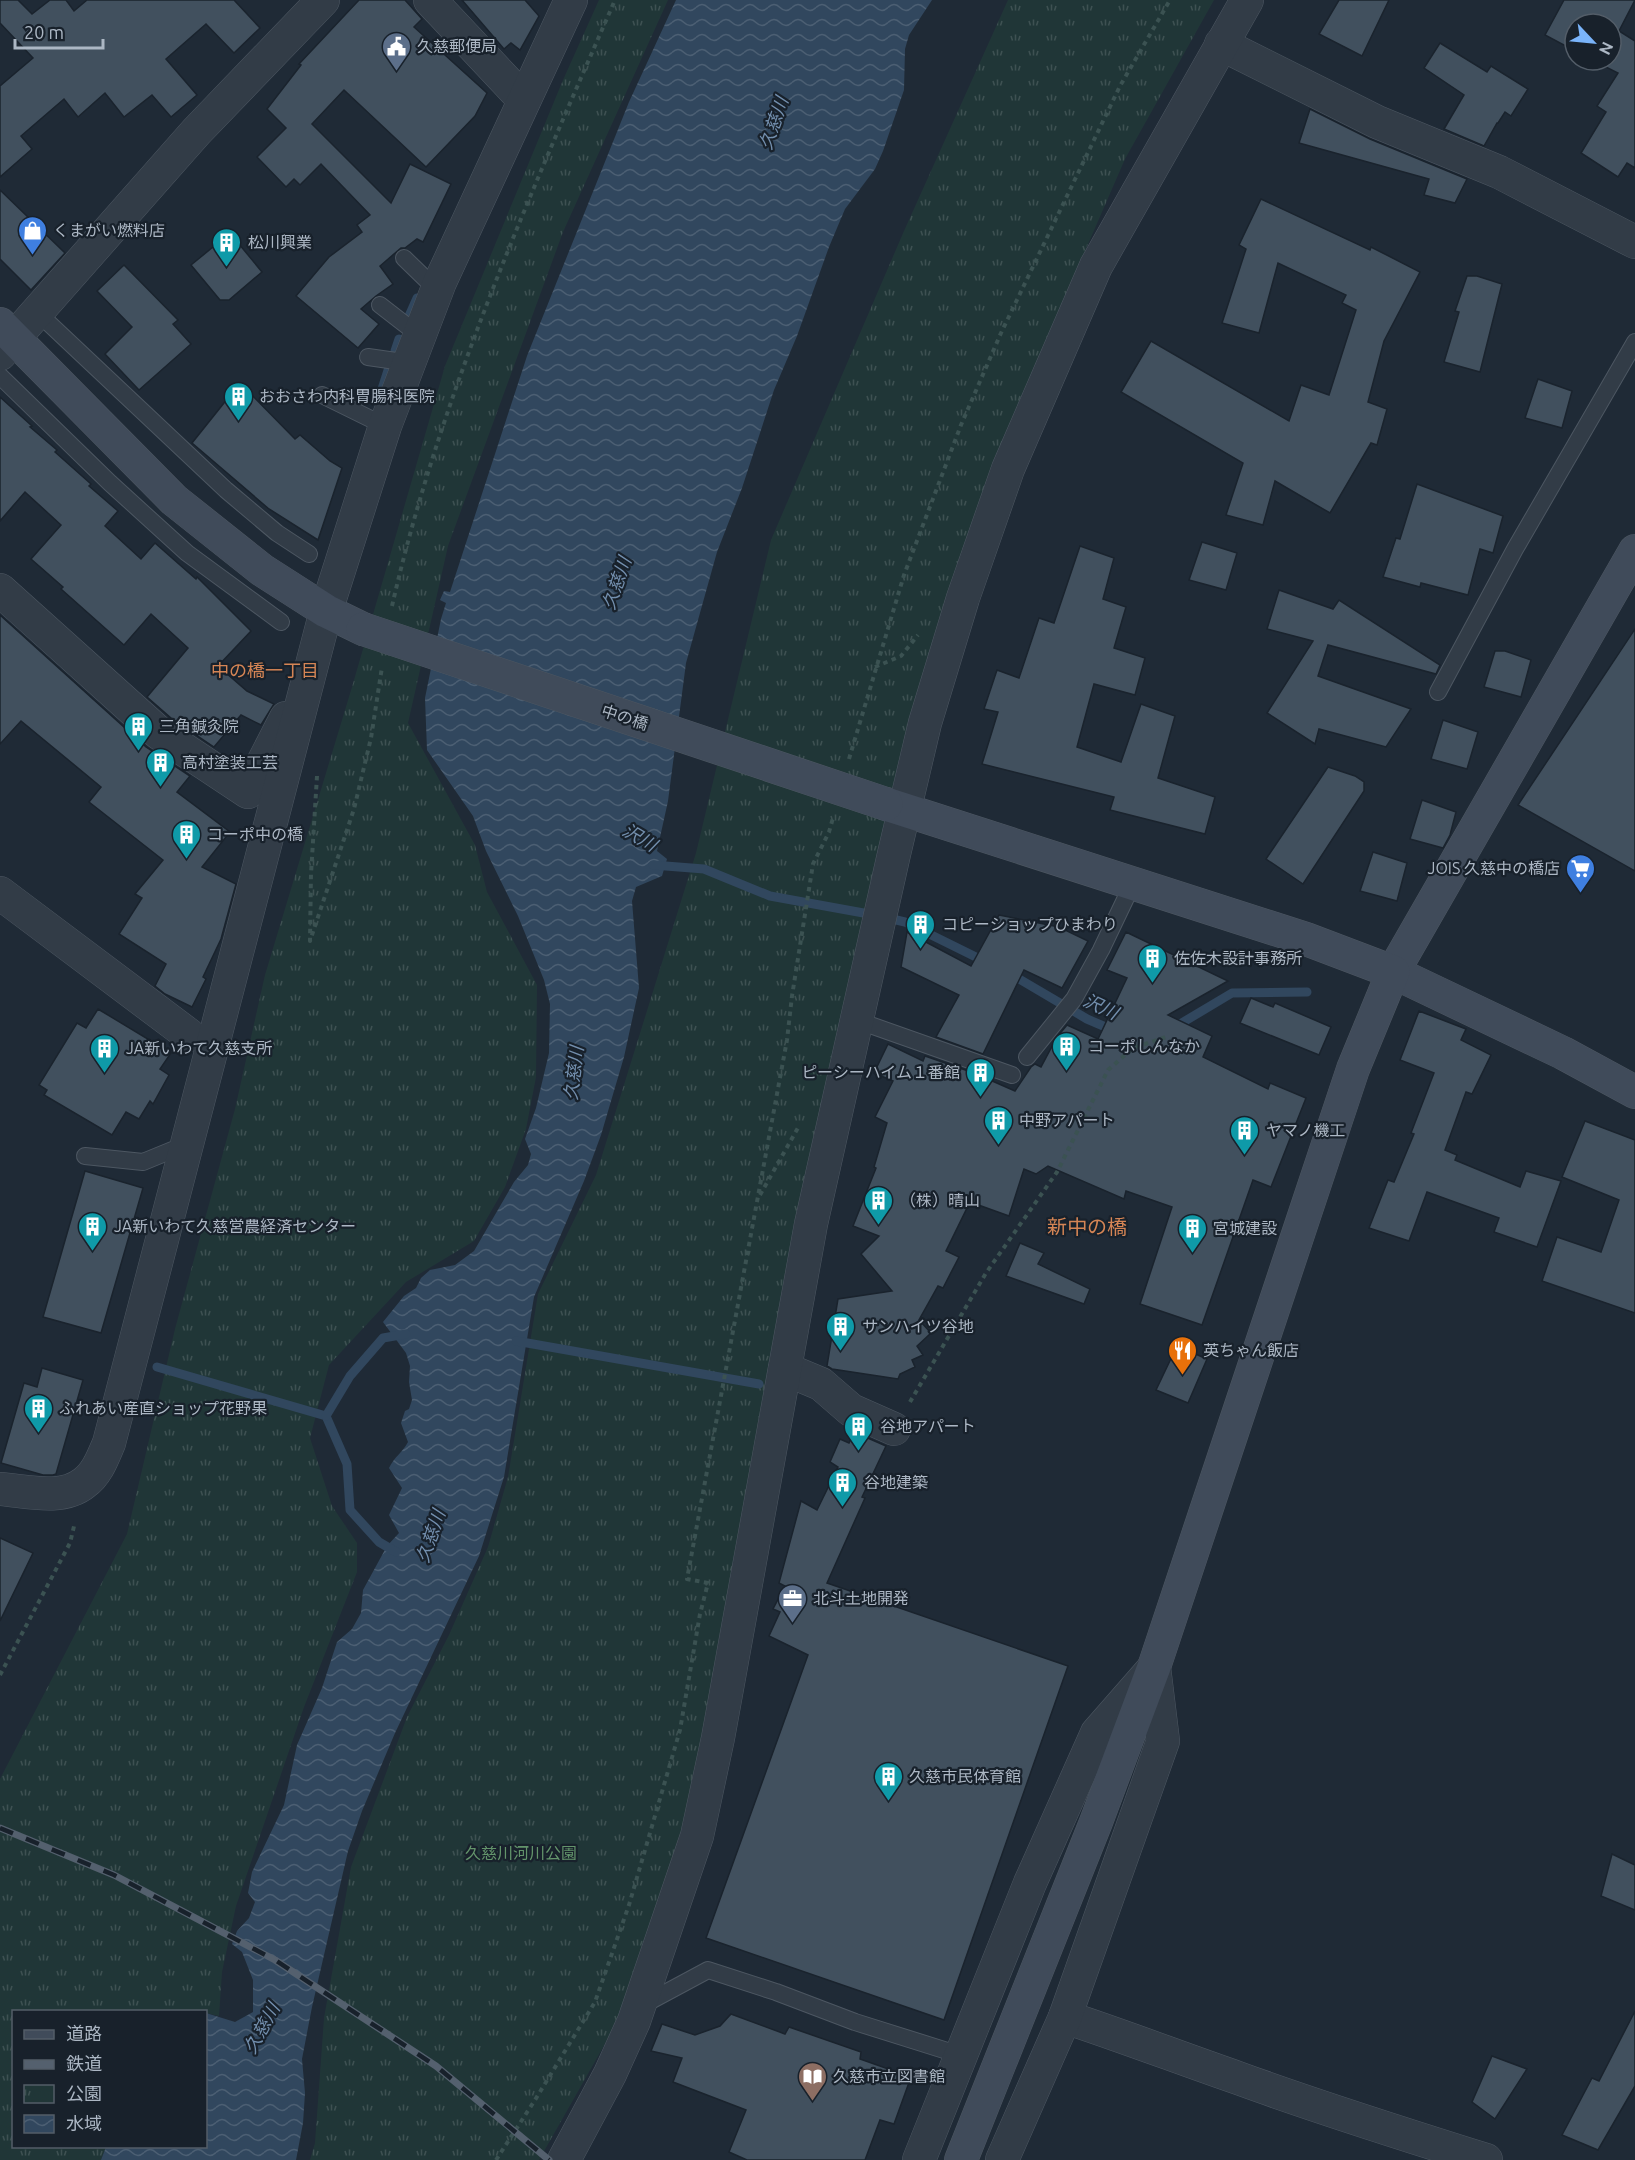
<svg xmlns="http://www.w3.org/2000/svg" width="1635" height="2160" font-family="Ubuntu,'Noto Sans JP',sans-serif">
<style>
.park{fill:url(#park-tufts)}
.water{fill:url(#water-waves)}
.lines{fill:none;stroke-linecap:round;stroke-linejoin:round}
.stream{stroke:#31475e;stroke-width:9}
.building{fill:#41505e;stroke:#1a232d;stroke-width:1.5}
.lane-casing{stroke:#4d5762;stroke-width:18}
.street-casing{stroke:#4d5762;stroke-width:34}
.secondary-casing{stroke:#4d5762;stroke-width:34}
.path{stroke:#3b5252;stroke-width:4;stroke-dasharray:4.5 4.5;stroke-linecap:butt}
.lane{stroke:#323c47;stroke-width:16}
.street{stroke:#323c47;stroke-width:33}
.secondary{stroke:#404b5a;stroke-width:33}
.rail-casing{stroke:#54606e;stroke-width:7}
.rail{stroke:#18212b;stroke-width:4.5;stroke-dasharray:14;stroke-linecap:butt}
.secondary-bridge-casing{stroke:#4d5762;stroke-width:34;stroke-linecap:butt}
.secondary-bridge{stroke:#404b5a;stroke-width:33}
.labels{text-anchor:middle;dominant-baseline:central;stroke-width:4.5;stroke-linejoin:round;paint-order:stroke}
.poi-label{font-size:16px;fill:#acb7c4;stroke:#18212b;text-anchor:start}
.street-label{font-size:16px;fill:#acb7c4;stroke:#18212b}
.park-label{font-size:16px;fill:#63946b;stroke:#18212b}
.water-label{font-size:18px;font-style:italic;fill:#738fae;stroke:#18212b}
.neighbourhood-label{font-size:18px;fill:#d58555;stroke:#18212b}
.quarter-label{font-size:20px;fill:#d58555;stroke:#18212b}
</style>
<defs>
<pattern id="park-tufts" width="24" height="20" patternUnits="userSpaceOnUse" patternTransform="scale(1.5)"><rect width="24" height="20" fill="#203637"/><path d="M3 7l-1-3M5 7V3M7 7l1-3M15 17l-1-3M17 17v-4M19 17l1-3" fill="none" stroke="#3e5152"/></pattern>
<pattern id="water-waves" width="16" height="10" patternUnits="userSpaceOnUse" patternTransform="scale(1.5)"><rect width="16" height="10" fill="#31475e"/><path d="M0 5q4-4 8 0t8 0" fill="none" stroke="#4c5f73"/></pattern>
</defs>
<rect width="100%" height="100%" fill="#1f2a36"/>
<g class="park">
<polygon points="599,0 668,0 563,232 448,546 408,723 475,845 487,892 537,985 536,1077 526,1129 505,1187 474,1241 406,1282 329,1365 310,1438 332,1506 357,1543 357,1572 304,1707 236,1906 222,1972 219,2016 197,2011 14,2012 14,2146 106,2147 101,2160 0,2160 0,1779 127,1534 175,1329 235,1109 265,975 352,687 445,366 563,80"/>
<polygon points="1008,0 1214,0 1125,159 1026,387 938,647 668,1900 610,2035 539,2160 310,2160 315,2143 324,2018 351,1867 407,1717 449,1635 488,1547 508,1477 538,1294 596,1175 696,853 771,540 904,231"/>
</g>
<path class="water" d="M 676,0 L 932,0 L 909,35 L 905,49 L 904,90 L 883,151 L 875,169 L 845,209 L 829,247 L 797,336 L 774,390 L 742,488 L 717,552 L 686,663 L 668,801 L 657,851 L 667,859 L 662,876 L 636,887 L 632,901 L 639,988 L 624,1057 L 601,1135 L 584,1181 L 534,1297 L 504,1477 L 479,1556 L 395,1733 L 362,1811 L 348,1851 L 312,2007 L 302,2059 L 305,2093 L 303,2123 L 296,2160 L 101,2160 L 106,2147 L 206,2146 L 206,2013 L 235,2022 L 253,2012 L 253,1980 L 242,1952 L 232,1944 L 237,1931 L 249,1918 L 255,1902 L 248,1893 L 252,1872 L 284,1805 L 297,1745 L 322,1688 L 337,1642 L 352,1629 L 361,1613 L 363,1590 L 387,1546 L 399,1533 L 389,1515 L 402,1488 L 389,1468 C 394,1457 403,1452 408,1442 L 401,1423 L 405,1411 L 409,1409 L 412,1400 L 409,1382 L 410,1366 L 406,1353 L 383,1322 L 404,1296 L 416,1288 L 421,1278 L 430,1270 L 455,1265 L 474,1251 L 514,1182 L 528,1165 L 531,1154 L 525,1139 L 536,1108 L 549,1053 L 550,1004 L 544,980 L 518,916 L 486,851 L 473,816 L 427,750 L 425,698 L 441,619 L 446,603 L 440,600 L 444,591 L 450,592 L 527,356 L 629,102 Z"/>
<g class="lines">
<g class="stream">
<polyline points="409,316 417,298"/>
<polyline points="395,351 399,339"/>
<polyline points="381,392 389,367"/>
<polyline points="653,865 704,869 770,896 869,914"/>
<polyline points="892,919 905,922 986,962"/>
<polyline points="1009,973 1087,1019 1115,1031"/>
<polyline points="1175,1027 1232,993 1307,992"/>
<polyline points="516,1341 759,1384"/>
<polyline points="157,1367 326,1416 347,1464 350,1510 379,1542 396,1552"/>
<polyline points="326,1416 350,1376 383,1338 406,1334"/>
</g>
</g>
<g class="building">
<polygon points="0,0 18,0 32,14 50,0 66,0 74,11 87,0 234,0 260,28 234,53 206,24 166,59 197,95 171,117 152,95 124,117 105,93 78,117 64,99 21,136 32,149 0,177 0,86 33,58 0,23"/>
<polygon points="359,0 405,0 422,19 414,27 487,93 475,116 426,167 344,90 312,124 391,203 410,164 451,184 423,242 417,239 405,248 401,248 380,266 393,284 376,296 361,309 379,324 358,348 296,296 329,257 362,232 357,225 370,215 321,164 300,185 294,179 286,187 257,157 286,128 267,109 301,65 299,64"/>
<polygon points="462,0 525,0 539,16 520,50 511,43 504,49"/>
<polygon points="1339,0 1389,0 1362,56 1319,34"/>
<polygon points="1564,0 1635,0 1619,31 1635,41 1635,168 1627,163 1618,177 1581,153 1606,112 1597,106 1618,73 1592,60 1611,60 1611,24 1575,24 1575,51 1545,35"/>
<polygon points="1440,43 1487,72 1491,66 1528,89 1511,116 1505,112 1498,123 1497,123 1484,146 1444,129 1464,95 1424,68"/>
<polygon points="1310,109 1370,139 1467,179 1455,203 1424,195 1429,179 1299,143"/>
<polygon points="0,190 65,253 31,290 0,259"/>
<polygon points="1261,199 1370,250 1371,247 1420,272 1384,341 1368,402 1387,409 1377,445 1371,443 1330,513 1275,481 1263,525 1226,515 1243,463 1121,392 1151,341 1289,421 1301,385 1329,395 1356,310 1342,303 1346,295 1278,263 1259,333 1222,323 1246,249 1239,245"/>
<polygon points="230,233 262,272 229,300 220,300 191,265"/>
<polygon points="124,265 178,320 173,324 191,344 139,390 105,354 132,327 97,291"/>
<polygon points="1467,276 1477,276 1502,284 1480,372 1444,362 1459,312 1455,311"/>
<polygon points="1538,379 1572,391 1562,428 1525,418"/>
<polygon points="240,383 295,439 300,435 330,461 342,468 318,540 269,509 192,443"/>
<polygon points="0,397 32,426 30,427 57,450 55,452 91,484 89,486 118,511 105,526 141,559 155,543 196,579 197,577 251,631 218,666 247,691 274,704 261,725 241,715 214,747 171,718 147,697 188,648 151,614 124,645 61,589 63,587 31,559 61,525 25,492 0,521"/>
<polygon points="1417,484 1503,516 1493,553 1480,549 1468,595 1421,583 1420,587 1383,577 1396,538 1400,539"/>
<polygon points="1202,542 1237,553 1226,590 1189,580"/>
<polygon points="1080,546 1114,558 1103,599 1126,607 1114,648 1145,658 1135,695 1094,684 1077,747 1121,762 1141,704 1175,716 1158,778 1215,797 1205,834 1110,810 1114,797 982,764 998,712 984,709 997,670 1019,678 1039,618 1054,623"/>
<polygon points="1279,590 1333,609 1339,600 1440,665 1436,674 1328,645 1318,676 1411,709 1386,747 1319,729 1315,744 1267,713 1313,641 1267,629"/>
<polygon points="0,615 146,747 190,776 177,792 230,832 202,867 236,884 221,939 203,977 206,979 192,1007 165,994 155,986 166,964 119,934 142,898 135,894 163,860 89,802 101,787 21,721 0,744"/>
<polygon points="1635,629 1635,871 1518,805"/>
<polygon points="1495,651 1505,651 1531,660 1521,697 1484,687"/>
<polygon points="1443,720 1478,732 1467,769 1431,759"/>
<polygon points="1328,767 1355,776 1364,782 1364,791 1303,884 1266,859"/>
<polygon points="1422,800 1456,812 1450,835 1443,848 1410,839"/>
<polygon points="1373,852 1407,863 1397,901 1360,891"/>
<polygon points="999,915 1059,927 1088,941 1062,988 1024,970 983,1054 936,1037 959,995 901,967 907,932 971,966"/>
<polygon points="1126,932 1228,981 1168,1015 1212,1036 1203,1057 1268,1089 1270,1083 1306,1098 1271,1187 1253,1180 1202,1325 1140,1304 1172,1207 1126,1191 1124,1199 1048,1166 1036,1174 1024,1169 1009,1216 970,1202 946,1251 959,1257 943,1288 938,1286 919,1320 931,1333 917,1346 923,1355 912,1360 915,1367 900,1374 898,1379 832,1369 827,1366 838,1299 892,1291 861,1254 879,1236 853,1226 876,1168 874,1167 887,1123 875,1117 893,1081 874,1073 888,1044 923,1061 925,1056 974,1073 1015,1091 1031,1067 1035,1064 1041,1067 1057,1037 1067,1025 1098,1039 1127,978 1107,970"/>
<polygon points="1251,998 1273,1007 1275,1003 1331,1027 1319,1055 1240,1023"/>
<polygon points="98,1009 171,1053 160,1069 169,1075 153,1104 150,1101 139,1119 126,1112 112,1135 44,1095 47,1090 39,1085 77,1023 86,1028"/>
<polygon points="1419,1011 1466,1029 1461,1040 1491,1055 1472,1094 1466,1092 1445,1150 1457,1155 1455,1160 1520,1187 1526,1171 1561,1181 1537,1247 1494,1232 1499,1218 1427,1192 1409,1241 1369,1228 1388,1180 1394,1182 1414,1134 1411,1133 1434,1073 1400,1060"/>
<polygon points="1585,1121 1635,1140 1635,1313 1542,1281 1557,1237 1601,1252 1619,1200 1562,1177"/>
<polygon points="85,1171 143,1188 101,1333 43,1317"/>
<polygon points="1020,1243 1044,1253 1038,1264 1090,1289 1084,1304 1006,1276"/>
<polygon points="1177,1346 1207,1359 1188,1403 1156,1390"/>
<polygon points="42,1368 83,1380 56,1474 53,1475 43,1475 1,1463 24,1383 37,1387"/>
<polygon points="854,1432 886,1446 862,1497 865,1498 827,1583 1068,1666 944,2020 706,1938 808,1655 769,1636 780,1612 773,1609 785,1586 779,1583 801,1501 817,1510 838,1467 830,1462 840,1439 849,1443"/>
<polygon points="0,1538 33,1553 0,1621"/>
<polygon points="1612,1854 1635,1865 1635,1910 1601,1896"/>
<polygon points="1635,2011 1635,2086 1598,2150 1562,2135 1592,2078 1599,2081"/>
<polygon points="731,2014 785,2034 789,2027 861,2052 860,2059 911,2077 894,2124 880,2120 865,2160 747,2160 729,2152 746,2110 673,2082 682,2058 651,2051 662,2024 695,2035 720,2026"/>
<polygon points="1492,2056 1527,2069 1495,2119 1472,2102"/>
</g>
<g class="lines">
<defs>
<g id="lane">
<polyline points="404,258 437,290"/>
<polyline points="380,305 420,336"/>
<polyline points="37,312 226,490 277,533 309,554"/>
<polyline points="368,357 410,363"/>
<polyline points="0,376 110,483 187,553 281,622"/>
<polyline points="322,395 385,426"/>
<polyline points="1438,692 1515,549 1635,342"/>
<polyline points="856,1020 1012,1075"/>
<polyline points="1027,1057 1074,999 1101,950 1133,883"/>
<polyline points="85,1156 143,1162 187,1144"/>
<polyline points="641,2006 708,1970 776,1992 855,2022 960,2055"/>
</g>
<g id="street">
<polyline points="430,0 524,100"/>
<polyline points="1221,44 1377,122 1499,172 1635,242"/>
<polyline points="0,354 196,132 323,0"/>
<polyline points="0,590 159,733 248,792 286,718"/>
<polyline points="0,893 189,1035"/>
<polyline points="785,1369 821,1384 851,1410 894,1429"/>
<path d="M 0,1489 C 26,1491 62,1501 84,1483 C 97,1474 103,1457 109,1443 L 326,611 L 385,426 L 440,282 L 571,0"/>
<path d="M 1065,2017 C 1123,2036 1180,2058 1238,2078 C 1320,2108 1403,2134 1486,2160"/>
<polyline points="564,2160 610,2074 634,2021 697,1836 718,1738 811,1224 894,854 925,723 963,598 1008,469 1096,266 1247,0"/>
<polyline points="919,2160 1030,1883 1097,1733 1153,1669"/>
<polyline points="1002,2160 1065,2017 1163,1741 1154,1667"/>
</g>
<g id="secondary">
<polyline points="0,324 174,500 262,570 326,611 363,629"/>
<polyline points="1635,551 1393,972 1563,1053 1635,1092"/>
<polyline points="886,804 1306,939 1393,972 1353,1069 1154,1667 1096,1822 961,2160"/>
</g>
</defs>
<use href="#lane" class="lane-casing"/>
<use href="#street" class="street-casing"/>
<use href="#secondary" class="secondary-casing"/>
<g class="path">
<path d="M 392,606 C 440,396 529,197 615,0"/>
<polyline points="875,667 901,656 918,635"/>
<polyline points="849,759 904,575 961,425 1001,333 1120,86 1170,0"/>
<polyline points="317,776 311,874 310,941 354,809 371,738 382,667"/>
<polyline points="760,1195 799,1126"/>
<polyline points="910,1402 986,1273 1057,1172 1108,1070 1133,1048 1166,1037"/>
<polyline points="0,1675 70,1543 75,1522"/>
<polyline points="496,2160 535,2100 595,2002 629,1905 680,1730 700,1614 708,1583 687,1579 787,1040 792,996 813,864 829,832 833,818"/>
</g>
<use href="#lane" class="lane"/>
<use href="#street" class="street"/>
<use href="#secondary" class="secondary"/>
<defs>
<polyline id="rail" points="0,1828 114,1875 275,1960 436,2066 549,2160"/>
</defs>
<use href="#rail" class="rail-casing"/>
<use href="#rail" class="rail"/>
<defs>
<polyline id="secondary-bridge" points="363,629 886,804"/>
</defs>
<use href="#secondary-bridge" class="secondary-bridge-casing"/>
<use href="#secondary-bridge" class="secondary-bridge"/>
</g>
<defs>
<symbol id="civic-pin" viewBox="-11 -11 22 30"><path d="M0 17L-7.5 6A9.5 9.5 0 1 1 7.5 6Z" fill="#5c6f8a" stroke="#18212b"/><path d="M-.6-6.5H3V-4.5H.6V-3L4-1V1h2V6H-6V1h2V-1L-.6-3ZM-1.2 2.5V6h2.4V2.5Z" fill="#fff"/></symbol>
<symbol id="shop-pin" viewBox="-11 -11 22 30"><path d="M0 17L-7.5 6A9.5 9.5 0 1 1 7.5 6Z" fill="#3f7fe0" stroke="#18212b"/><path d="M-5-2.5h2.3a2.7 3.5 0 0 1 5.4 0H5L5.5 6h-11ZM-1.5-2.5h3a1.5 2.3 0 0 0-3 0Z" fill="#fff"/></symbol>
<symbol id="building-pin" viewBox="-11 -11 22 30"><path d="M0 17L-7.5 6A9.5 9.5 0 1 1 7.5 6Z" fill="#0f9aa8" stroke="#18212b"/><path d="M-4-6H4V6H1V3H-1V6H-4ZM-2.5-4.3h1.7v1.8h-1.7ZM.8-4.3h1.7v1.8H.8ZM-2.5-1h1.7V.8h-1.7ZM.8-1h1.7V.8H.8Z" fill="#fff"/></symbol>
<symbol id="supermarket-pin" viewBox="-11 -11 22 30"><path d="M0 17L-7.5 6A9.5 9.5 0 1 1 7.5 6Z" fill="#3f7fe0" stroke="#18212b"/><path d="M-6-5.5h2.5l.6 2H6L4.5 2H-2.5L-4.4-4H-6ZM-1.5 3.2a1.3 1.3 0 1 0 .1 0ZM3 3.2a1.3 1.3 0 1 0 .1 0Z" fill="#fff"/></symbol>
<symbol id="restaurant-pin" viewBox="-11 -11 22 30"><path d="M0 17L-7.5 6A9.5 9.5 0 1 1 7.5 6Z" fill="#e8710a" stroke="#18212b"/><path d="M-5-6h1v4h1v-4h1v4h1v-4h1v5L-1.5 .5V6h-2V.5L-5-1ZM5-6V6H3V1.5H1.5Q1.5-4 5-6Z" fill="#fff"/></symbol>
<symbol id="office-pin" viewBox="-11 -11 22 30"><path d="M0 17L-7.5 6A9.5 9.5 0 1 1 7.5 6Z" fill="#5c6f8a" stroke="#18212b"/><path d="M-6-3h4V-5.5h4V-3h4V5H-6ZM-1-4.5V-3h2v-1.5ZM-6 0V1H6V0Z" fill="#fff"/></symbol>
<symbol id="library-pin" viewBox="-11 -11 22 30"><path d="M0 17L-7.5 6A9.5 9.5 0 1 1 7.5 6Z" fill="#8d6e63" stroke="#18212b"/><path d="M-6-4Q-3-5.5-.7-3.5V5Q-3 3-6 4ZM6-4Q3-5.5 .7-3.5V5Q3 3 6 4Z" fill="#fff"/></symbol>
</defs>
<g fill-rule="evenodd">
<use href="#civic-pin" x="380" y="30" width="33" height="45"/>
<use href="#shop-pin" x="16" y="214" width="33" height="45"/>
<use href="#building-pin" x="210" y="226" width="33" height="45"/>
<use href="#building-pin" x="222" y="380" width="33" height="45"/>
<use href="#building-pin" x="122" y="710" width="33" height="45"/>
<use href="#building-pin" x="144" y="746" width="33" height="45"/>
<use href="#building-pin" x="170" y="818" width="33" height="45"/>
<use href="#supermarket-pin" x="1564" y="852" width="33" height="45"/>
<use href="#building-pin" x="904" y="908" width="33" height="45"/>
<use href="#building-pin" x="1136" y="942" width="33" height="45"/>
<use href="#building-pin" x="1050" y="1030" width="33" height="45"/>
<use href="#building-pin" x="88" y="1032" width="33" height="45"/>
<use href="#building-pin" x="964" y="1056" width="33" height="45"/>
<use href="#building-pin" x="982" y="1104" width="33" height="45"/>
<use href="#building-pin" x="1228" y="1114" width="33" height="45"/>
<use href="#building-pin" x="862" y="1184" width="33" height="45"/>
<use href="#building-pin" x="76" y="1210" width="33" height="45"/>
<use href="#building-pin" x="1176" y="1212" width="33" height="45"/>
<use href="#building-pin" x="824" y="1310" width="33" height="45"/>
<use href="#restaurant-pin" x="1166" y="1334" width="33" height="45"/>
<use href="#building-pin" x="22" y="1392" width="33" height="45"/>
<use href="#building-pin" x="842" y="1410" width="33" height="45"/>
<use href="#building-pin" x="826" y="1466" width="33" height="45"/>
<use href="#office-pin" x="776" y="1582" width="33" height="45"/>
<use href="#building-pin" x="872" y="1760" width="33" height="45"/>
<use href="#library-pin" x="796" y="2060" width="33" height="45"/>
</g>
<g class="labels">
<g class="poi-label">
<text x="417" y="46">久慈郵便局</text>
<text x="53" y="230">くまがい燃料店</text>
<text x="248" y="242">松川興業</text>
<text x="259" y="396">おおさわ内科胃腸科医院</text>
<text x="159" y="726">三角鍼灸院</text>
<text x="182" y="762">高村塗装工芸</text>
<text x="207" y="834">コーポ中の橋</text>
<text x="1560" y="868" text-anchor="end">JOIS 久慈中の橋店</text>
<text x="942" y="924">コピーショップひまわり</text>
<text x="1174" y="958">佐佐木設計事務所</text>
<text x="1088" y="1046">コーポしんなか</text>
<text x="126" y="1048">JA新いわて久慈支所</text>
<text x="960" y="1072" text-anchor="end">ピーシーハイム１番館</text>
<text x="1019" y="1120">中野アパート</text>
<text x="1266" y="1130">ヤマノ機工</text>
<text x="900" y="1200">（株）晴山</text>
<text x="114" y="1226">JA新いわて久慈営農経済センター</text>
<text x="1213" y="1228">宮城建設</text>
<text x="862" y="1326">サンハイツ谷地</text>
<text x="1203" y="1350">英ちゃん飯店</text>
<text x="59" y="1408">ふれあい産直ショップ花野果</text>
<text x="880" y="1426">谷地アパート</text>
<text x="864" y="1482">谷地建築</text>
<text x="813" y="1598">北斗土地開発</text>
<text x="909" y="1776">久慈市民体育館</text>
<text x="833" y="2076">久慈市立図書館</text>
</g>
<g class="street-label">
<text transform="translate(625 717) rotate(18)">中の橋</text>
</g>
<g class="park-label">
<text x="521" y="1853">久慈川河川公園</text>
</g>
<g class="water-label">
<text transform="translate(773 123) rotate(-71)">久慈川</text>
<text transform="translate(616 583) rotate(-71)">久慈川</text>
<text transform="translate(640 837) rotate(30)">沢川</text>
<text transform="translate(1101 1006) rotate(25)">沢川</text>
<text transform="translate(573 1073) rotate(-83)">久慈川</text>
<text transform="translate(430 1536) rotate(-71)">久慈川</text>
<text transform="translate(261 2028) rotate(-61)">久慈川</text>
</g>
<g class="neighbourhood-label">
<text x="265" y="670">中の橋一丁目</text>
</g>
<g class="quarter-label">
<text x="1087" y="1226">新中の橋</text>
</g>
</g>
<rect x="12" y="2010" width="195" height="138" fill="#18212b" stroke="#535d68" stroke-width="1.5"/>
<rect x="24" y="2030" width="30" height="9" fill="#404b5a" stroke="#535d68" stroke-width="1.5"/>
<text x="66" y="2040" font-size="18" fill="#acb7c4">道路</text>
<rect x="24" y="2060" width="30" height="9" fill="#54606e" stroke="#535d68" stroke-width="1.5"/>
<text x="66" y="2070" font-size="18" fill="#acb7c4">鉄道</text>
<rect x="24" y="2085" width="30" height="18" fill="url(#park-tufts)" stroke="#535d68" stroke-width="1.5"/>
<text x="66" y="2100" font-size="18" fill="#acb7c4">公園</text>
<rect x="24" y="2115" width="30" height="18" fill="url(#water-waves)" stroke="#535d68" stroke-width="1.5"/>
<text x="66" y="2130" font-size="18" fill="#acb7c4">水域</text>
<g transform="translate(1593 42) rotate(116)"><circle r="28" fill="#18212b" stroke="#535d68" stroke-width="1.5"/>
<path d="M0-4.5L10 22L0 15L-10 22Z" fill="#7ab4fa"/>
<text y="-9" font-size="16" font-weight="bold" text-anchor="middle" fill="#acb7c4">N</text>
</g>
<path d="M15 39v9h88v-9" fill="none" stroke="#acb7c4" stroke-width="3"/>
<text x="24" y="39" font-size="18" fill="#acb7c4" stroke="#18212b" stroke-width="4.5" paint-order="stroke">20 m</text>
</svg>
